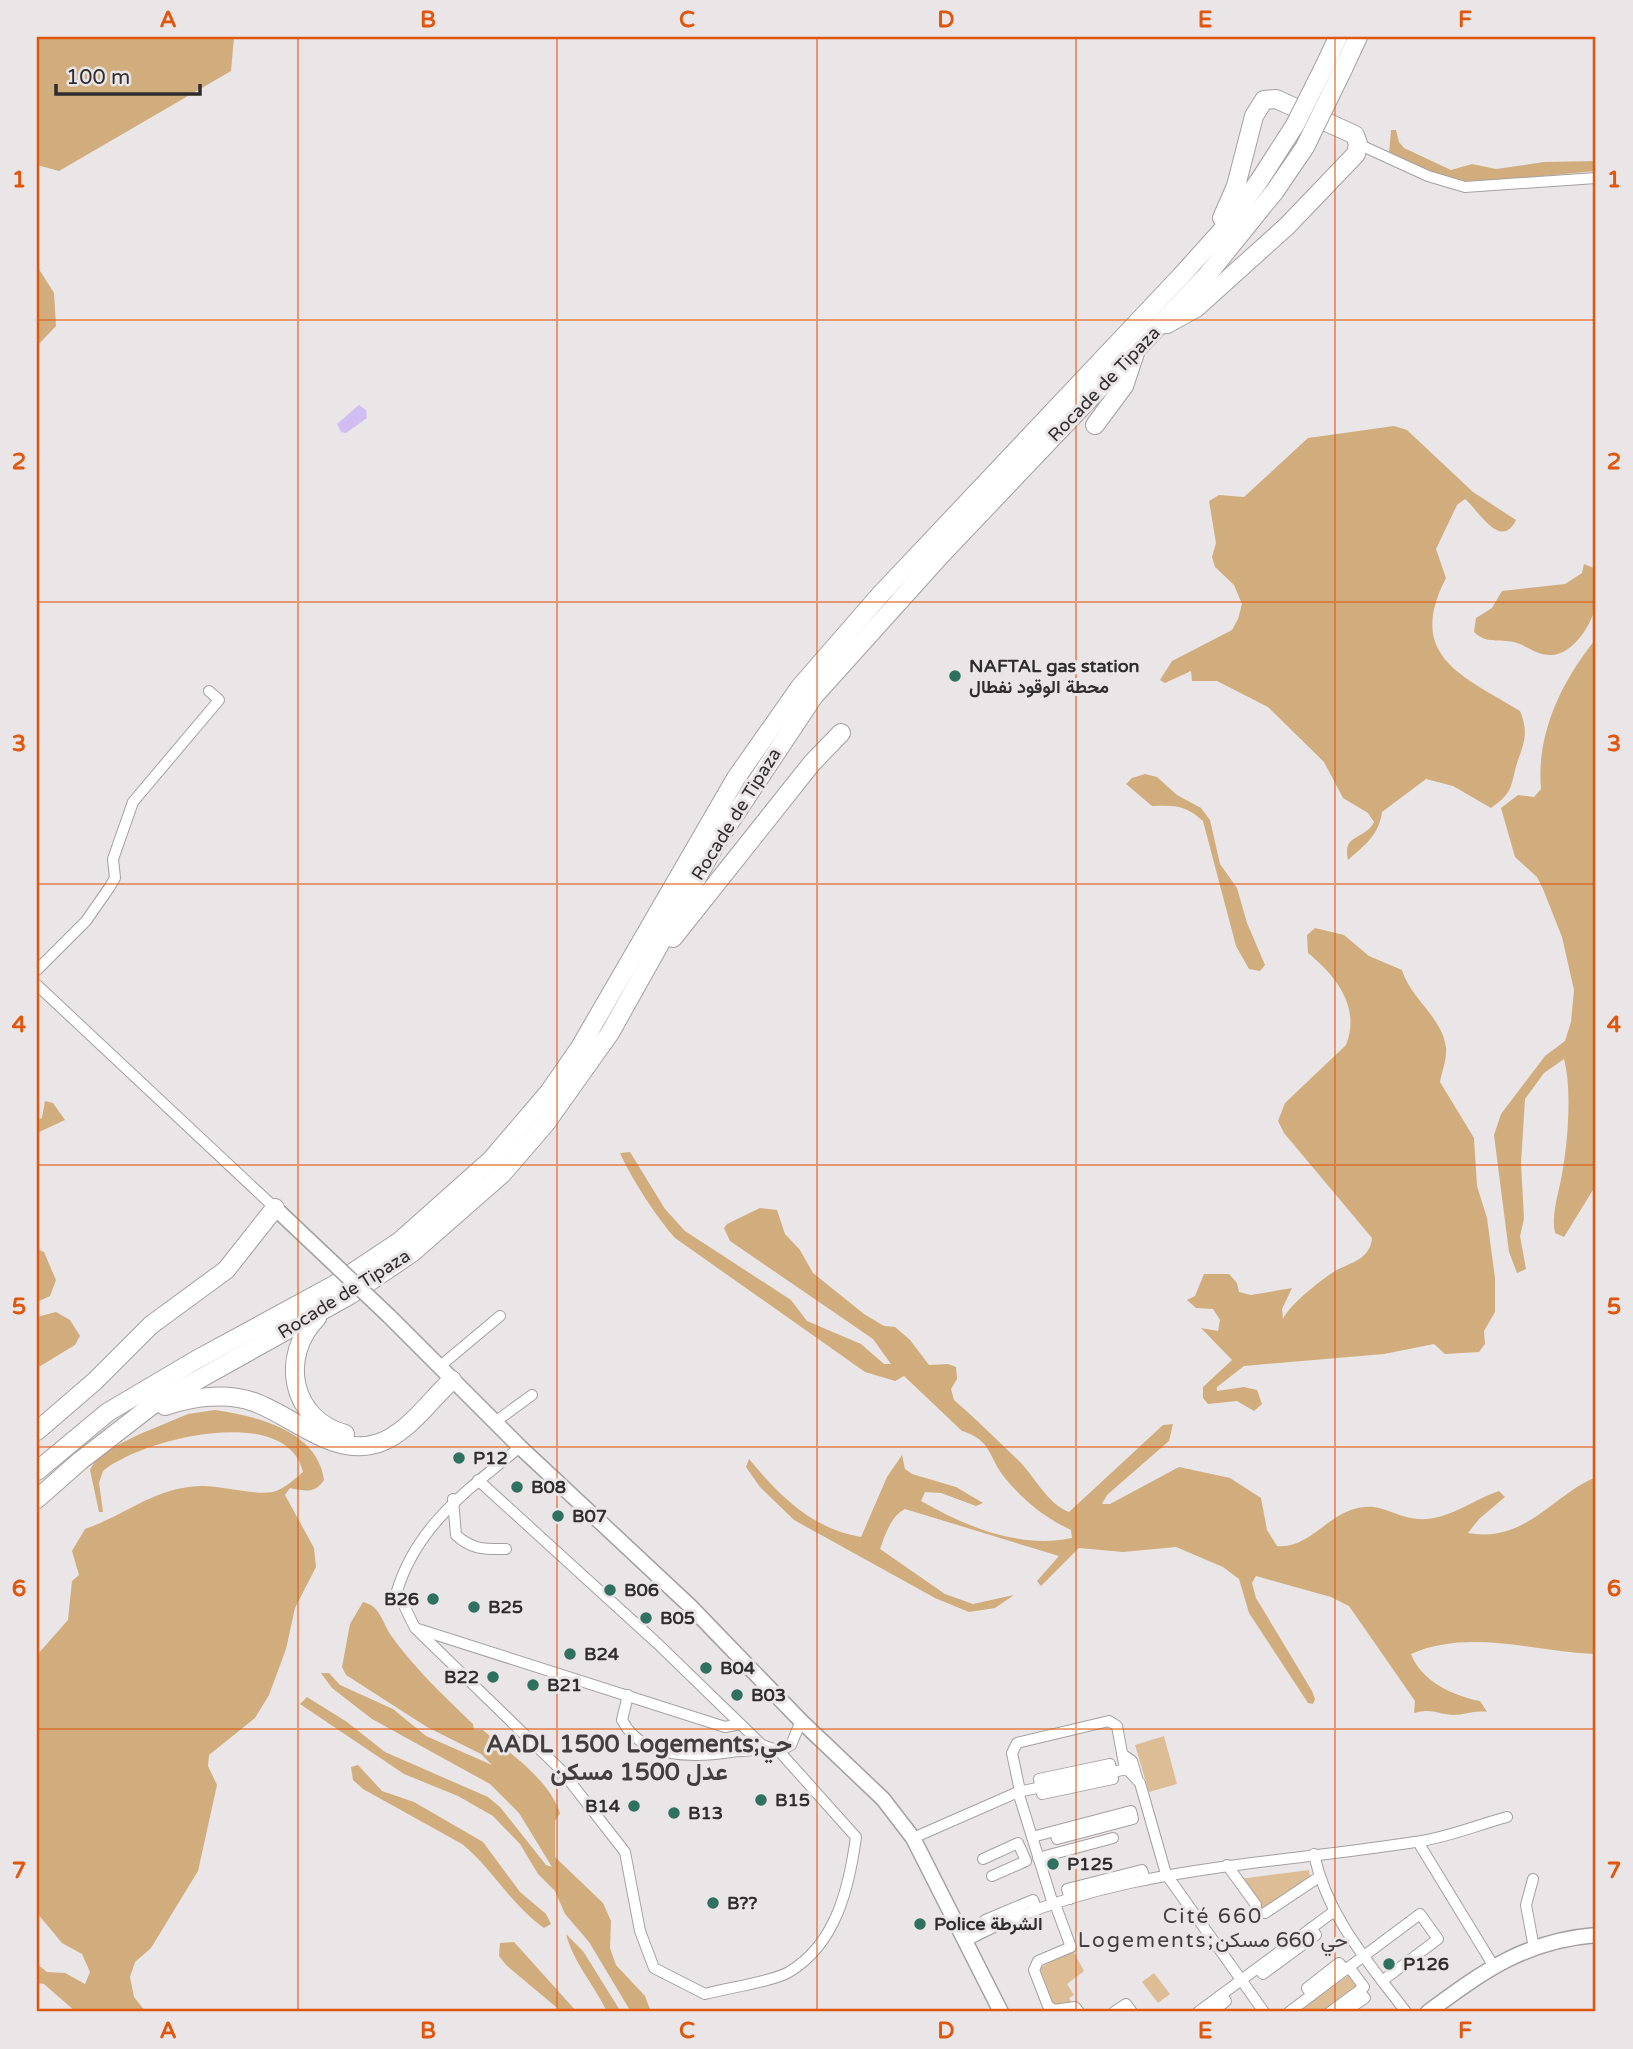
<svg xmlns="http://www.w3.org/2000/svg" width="1633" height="2049" font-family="'Varela Round',Vazirmatn,sans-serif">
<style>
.green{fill:#ddbd95}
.forest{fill:#d1ad7e}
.water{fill:#d0bdf1}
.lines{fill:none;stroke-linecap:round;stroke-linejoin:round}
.street-casing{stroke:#a5a0a0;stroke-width:12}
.secondary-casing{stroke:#a5a0a0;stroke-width:17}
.highway-casing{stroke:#a5a0a0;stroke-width:20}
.street{stroke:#fff;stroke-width:10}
.secondary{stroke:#fff;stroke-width:14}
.highway{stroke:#fff;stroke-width:18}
.secondary-bridge-casing{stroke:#a5a0a0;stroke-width:17;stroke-linecap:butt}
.highway-bridge-casing{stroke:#a5a0a0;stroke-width:20;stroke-linecap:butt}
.secondary-bridge{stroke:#fff;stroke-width:14}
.highway-bridge{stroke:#fff;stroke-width:18}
.grid{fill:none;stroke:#df570e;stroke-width:2;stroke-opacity:0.55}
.poi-dot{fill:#2f705f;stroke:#eae5e6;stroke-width:2.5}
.labels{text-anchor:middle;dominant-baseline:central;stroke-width:6;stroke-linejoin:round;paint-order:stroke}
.street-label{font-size:18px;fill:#2f2d2d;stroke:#eae5e6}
.poi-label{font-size:18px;font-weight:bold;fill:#2f2d2d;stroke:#eae5e6;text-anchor:start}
.quarter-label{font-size:21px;letter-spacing:2px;fill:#423e3f;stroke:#eae5e6}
.district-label{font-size:24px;font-weight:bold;fill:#423e3f;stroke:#eae5e6}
.neatline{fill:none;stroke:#df570e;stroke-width:2.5}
.grid-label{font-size:23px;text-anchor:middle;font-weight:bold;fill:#df570e}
</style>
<rect width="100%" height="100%" fill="#eae5e6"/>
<g class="green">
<polygon points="1164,1736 1177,1784 1149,1792 1135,1745"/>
<polygon points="1309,1870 1310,1877 1263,1911 1240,1879"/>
<polygon points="1072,1949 1084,1971 1067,1984 1074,1995 1069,1998 1072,2003 1054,2006 1040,1968"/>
<polygon points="1154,1973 1170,1994 1158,2003 1142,1982"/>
<polygon points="1349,1975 1357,1985 1322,2012 1297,2012"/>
</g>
<g class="forest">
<polygon points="37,37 234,37 231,71 59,171 37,165"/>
<polygon points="1391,130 1396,130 1399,142 1404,148 1451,170 1472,164 1496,169 1544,162 1596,161 1596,171 1469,183 1454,181 1389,154"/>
<polygon points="37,266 54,293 56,326 37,346"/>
<path d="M 1394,426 L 1407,430 L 1473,492 L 1516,520 C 1501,551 1479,511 1465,499 L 1457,505 L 1436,549 L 1446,578 C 1405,657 1464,676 1520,711 C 1529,732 1524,744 1517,763 C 1510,787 1514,792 1491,808 L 1453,786 L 1426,779 L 1382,812 C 1379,835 1365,845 1348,860 C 1342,833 1364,841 1374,822 L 1368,813 L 1343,798 L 1324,762 L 1268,707 L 1217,681 L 1192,681 L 1191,671 L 1165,683 L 1160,680 L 1172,661 L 1232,630 L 1238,619 L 1242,604 L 1234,585 L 1215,567 L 1212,557 L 1216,543 L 1209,501 L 1219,495 L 1244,497 L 1308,438 Z"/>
<path d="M 1584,564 L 1596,569 C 1596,580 1597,591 1596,602 C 1594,623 1572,656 1550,655 C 1536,655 1526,645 1514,642 C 1499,639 1486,644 1474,632 L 1476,618 L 1492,608 L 1502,591 L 1565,584 L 1582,573 Z"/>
<path d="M 1596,639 L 1596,1185 L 1564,1237 L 1555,1233 C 1551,1213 1559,1193 1562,1174 C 1568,1142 1572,1089 1564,1059 L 1544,1073 L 1525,1099 L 1521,1163 L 1524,1219 L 1520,1236 L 1526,1269 L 1517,1273 L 1509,1252 L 1494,1135 L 1501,1114 L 1545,1056 L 1565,1041 L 1571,1022 L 1574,990 L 1562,937 L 1543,889 L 1537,877 L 1515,857 L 1501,808 L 1518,795 L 1534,797 L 1541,789 C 1536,734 1562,680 1596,639 Z"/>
<path d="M 1145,774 L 1157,777 L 1177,795 L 1201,808 L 1210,820 L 1220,864 L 1237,888 L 1247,923 L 1265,965 L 1260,971 L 1249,969 L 1236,946 L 1203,821 C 1186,805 1175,805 1152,806 L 1126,784 L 1132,778 Z"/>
<path d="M 1315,928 L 1344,935 L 1369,956 L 1402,970 C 1410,998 1443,1018 1446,1048 C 1447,1059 1442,1071 1440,1082 L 1474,1138 L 1477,1186 L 1487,1218 L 1495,1278 L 1495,1312 L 1484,1331 L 1485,1344 L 1479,1352 L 1445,1354 L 1434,1344 L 1384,1354 L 1244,1366 L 1217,1387 L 1217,1391 L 1244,1387 L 1257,1390 L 1262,1404 L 1254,1411 L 1237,1401 L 1208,1404 L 1203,1398 L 1203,1387 L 1232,1360 L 1201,1328 L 1218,1331 L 1220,1320 L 1213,1309 L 1196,1308 L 1187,1300 L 1195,1296 L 1204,1274 L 1229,1274 L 1237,1283 L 1239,1292 L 1251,1295 L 1292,1288 L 1282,1309 L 1283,1319 C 1289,1305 1323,1278 1337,1270 C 1352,1262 1370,1259 1372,1238 L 1284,1133 L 1278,1121 L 1285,1103 L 1346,1045 C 1361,1007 1336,976 1308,953 L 1307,935 Z"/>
<polygon points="45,1101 53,1103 65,1120 37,1133 37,1120 42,1118"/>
<path d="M 630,1152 L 665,1209 L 685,1231 L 791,1300 L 807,1321 L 861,1344 L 884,1364 L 891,1364 L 873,1339 L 730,1241 L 724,1228 L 727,1224 L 760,1208 L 777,1210 L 785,1234 L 800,1250 L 813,1273 L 864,1314 L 884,1326 L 895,1327 L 910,1340 L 929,1365 L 948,1364 L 956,1367 L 957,1379 L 951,1389 L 954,1400 C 976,1419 997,1440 1017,1459 C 1035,1476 1047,1504 1069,1512 L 1163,1425 L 1173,1424 L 1169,1441 L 1107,1495 L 1102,1504 L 1110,1504 L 1179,1467 L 1230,1478 L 1261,1498 L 1267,1530 L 1277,1546 C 1306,1549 1325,1519 1351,1510 C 1381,1500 1391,1517 1418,1519 C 1448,1521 1472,1500 1499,1491 L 1505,1497 L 1479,1519 L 1468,1533 C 1526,1543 1551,1496 1596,1477 L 1596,1654 C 1536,1652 1469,1628 1411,1654 C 1421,1681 1453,1696 1480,1701 L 1487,1712 C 1475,1710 1465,1715 1453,1715 C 1435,1714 1435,1708 1414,1713 L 1415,1701 L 1349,1606 L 1331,1597 L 1256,1576 L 1252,1583 L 1256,1598 L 1312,1691 L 1315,1699 L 1313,1704 L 1308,1703 L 1249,1613 L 1239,1579 L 1223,1567 L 1176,1547 L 1123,1552 L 1079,1548 L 1041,1586 L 1037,1581 L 1059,1556 L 905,1509 C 891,1516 885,1535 880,1549 L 945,1594 L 973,1604 L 1014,1595 L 995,1608 L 969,1612 L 935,1598 L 794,1520 L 760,1487 L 746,1467 L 749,1459 C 779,1495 812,1529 861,1537 L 887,1477 L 902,1455 L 905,1469 L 912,1474 L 956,1487 L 983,1503 L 976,1506 L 941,1493 L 925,1492 L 921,1501 C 967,1527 1019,1549 1072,1538 L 1071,1530 C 1045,1518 1023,1500 1005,1478 C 988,1457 992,1440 962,1431 L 904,1376 L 895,1381 L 865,1372 L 675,1238 C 657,1218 631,1178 620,1153 Z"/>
<polygon points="37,1249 44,1252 56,1280 50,1296 37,1302"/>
<polygon points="56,1312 70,1320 80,1336 75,1345 37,1368 37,1317"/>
<path d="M 215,1410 C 257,1416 318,1431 324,1480 C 315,1494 305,1491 290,1488 L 285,1495 L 314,1548 L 316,1567 L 295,1608 L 286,1649 L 269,1695 L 255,1718 L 209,1755 L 208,1766 L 217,1785 L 198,1871 L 151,1948 L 135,1962 L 130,1977 L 134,1997 L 146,2012 L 76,2012 L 44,1984 L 37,1983 L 37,1964 L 47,1972 L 65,1973 L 85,1984 L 90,1972 L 82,1954 L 62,1943 L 37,1913 L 37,1655 L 68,1620 L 72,1581 L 79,1575 L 72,1551 L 85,1529 C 126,1515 155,1487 201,1486 C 220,1485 260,1497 276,1491 C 285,1488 296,1478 303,1472 C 287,1402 140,1439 103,1471 L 99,1483 L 103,1512 L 99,1512 L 90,1470 L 99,1454 L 140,1434 L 188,1414 Z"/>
<path d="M 363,1602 C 380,1606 382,1621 390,1634 C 413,1667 444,1696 473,1724 L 474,1730 L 483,1730 C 510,1754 548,1778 560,1813 L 555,1821 L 555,1857 L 603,1903 L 611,1921 L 610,1948 L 616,1965 L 645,1996 L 651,2012 L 631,2012 L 589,1942 L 565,1914 L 555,1891 L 538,1874 L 520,1844 L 493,1816 L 458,1796 L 404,1774 L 300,1704 L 307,1697 L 347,1722 L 385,1752 L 488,1797 L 500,1807 L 546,1865 L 552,1867 L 519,1813 L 490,1784 L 372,1719 L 332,1688 L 321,1673 L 329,1673 L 340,1685 L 393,1709 L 426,1736 L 492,1765 L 481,1754 L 427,1727 L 346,1675 L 342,1667 L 350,1624 Z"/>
<path d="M 358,1765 L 382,1791 L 414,1802 L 483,1842 L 520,1892 L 546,1914 L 551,1924 L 544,1928 C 511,1905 493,1869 462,1844 L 363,1789 L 353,1780 L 351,1767 Z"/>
<path d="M 566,1934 L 583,1951 L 621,2012 L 607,2012 C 595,1986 573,1962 566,1934 Z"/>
<polygon points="514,1942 577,2012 562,2012 506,1965 499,1956 500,1943"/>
</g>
<polygon class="water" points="359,405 366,410 367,418 346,433 341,432 337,424"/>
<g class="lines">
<defs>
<g id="street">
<polyline points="1358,144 1428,176 1465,187 1596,178"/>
<polyline points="37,970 86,921 109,888 115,878 113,859 133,802 219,700 209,691"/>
<polyline points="37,985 275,1208"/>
<polyline points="439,1367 500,1316"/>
<polyline points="495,1422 532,1395"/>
<path d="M 520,1447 C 469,1489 417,1525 397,1591 L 415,1628 L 561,1770 L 625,1852 L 640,1931 L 654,1968 L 705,1994 C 726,1988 772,1982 789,1972 C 836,1944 849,1888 856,1837 L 779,1751"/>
<polyline points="478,1480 658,1644 762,1745 779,1751 791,1745 801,1721"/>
<path d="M 453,1499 L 456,1535 C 472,1550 485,1549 506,1549"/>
<polyline points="418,1629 725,1727 740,1724"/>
<path d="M 628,1695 L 622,1720 C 642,1759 692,1758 731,1752 C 744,1750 751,1753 762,1745"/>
<polyline points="1122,1754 1132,1761 1137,1778"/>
<polygon points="1110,1764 1113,1779 1042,1794 1039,1779"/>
<polyline points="1020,1791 1012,1753 1017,1743 1109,1721 1117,1726 1125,1769"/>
<polyline points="1018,1792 1053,1904"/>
<polyline points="1032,1837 1131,1811 1133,1819 1057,1839 1055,1831"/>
<polyline points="913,1838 1018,1792 1127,1769 1140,1783 1166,1874 1264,2012"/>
<polyline points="1418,1842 1493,1965"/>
<path d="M 1314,1854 C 1327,1916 1368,1962 1406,2012"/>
<polyline points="1038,1858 1113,1838"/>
<polyline points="983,1859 1018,1843 1026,1861 992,1876"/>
<polyline points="1227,1865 1256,1905"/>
<polyline points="1533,1879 1526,1905 1534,1948"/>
<polyline points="1070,1899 1067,1889 1142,1870 1145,1880"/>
<polyline points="1055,1904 1071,1947 1038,1961 1034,1970 1048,2006 1054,2010 1075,2007 1079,2012"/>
<polyline points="1265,1913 1319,1877"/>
<polyline points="989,1929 985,1920 1033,1900 1037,1910"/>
<path d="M 966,1941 C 1105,1866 1264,1866 1415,1842 C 1446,1838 1477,1825 1507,1817"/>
<polyline points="1258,1968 1263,1974 1316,1935 1311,1928"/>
<polyline points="1312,1995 1307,1988 1339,1963 1345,1970"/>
<polyline points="1114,2012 1126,2004 1132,2012"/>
<polyline points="1198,2012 1333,1912"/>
<polyline points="1213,2012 1226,2001 1221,1995"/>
<polyline points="1289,2012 1420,1914 1438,1939 1382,1981"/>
<polyline points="1330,2012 1364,1987 1349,1967"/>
<polyline points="1344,2012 1365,1998 1359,1991"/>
</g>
<g id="secondary">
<polyline points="275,1208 331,1261"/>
<polyline points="389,1316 520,1447 690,1606 801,1721 883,1799 913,1838 1001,2012"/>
<path d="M 1428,2012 C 1484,1971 1524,1941 1596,1935"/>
</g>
<g id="highway">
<polyline points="1326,63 1338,37"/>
<polyline points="1343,69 1358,37"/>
<polyline points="1167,324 1196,308 1287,226 1356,154 1358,144 1355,135 1276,99 1264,100 1254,116 1236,186 1222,218"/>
<polyline points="1095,425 1124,386 1135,353"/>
<polyline points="673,938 812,763 841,733"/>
<path d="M 317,1318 C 279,1356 291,1420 345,1434"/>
<path d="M 165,1406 C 192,1397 226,1392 254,1402 C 295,1417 333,1458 379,1443 C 408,1433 430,1400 452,1380"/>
<polyline points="37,1431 95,1381 151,1325 226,1270 275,1208"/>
<polyline points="37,1471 108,1412 196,1360 334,1285 400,1241 491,1160 549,1092 579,1049 736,778 800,687 880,595 1181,276 1226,226 1259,181"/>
<polyline points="37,1499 80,1461 151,1406 350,1295 413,1252 502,1174 546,1123 610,1033 718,840 814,696 940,556 1208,274 1275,191"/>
</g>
</defs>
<use href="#street" class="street-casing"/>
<use href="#secondary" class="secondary-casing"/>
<use href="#highway" class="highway-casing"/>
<use href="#street" class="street"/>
<use href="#secondary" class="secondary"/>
<use href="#highway" class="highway"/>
<defs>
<polyline id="secondary-bridge" points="331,1261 389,1316"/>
<g id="highway-bridge">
<polyline points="1259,181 1295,125 1326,63"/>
<polyline points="1275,191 1305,147 1343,69"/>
</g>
</defs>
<use href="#secondary-bridge" class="secondary-bridge-casing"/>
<use href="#highway-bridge" class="highway-bridge-casing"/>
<use href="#secondary-bridge" class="secondary-bridge"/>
<use href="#highway-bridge" class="highway-bridge"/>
</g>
<path class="grid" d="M 298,37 L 298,2012M 557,37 L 557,2012M 817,37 L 817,2012M 1076,37 L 1076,2012M 1335,37 L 1335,2012M 37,320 L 1596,320M 37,602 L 1596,602M 37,884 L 1596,884M 37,1165 L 1596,1165M 37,1447 L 1596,1447M 37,1729 L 1596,1729"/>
<g class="poi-dot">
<circle cx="955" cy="676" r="7"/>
<circle cx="459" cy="1458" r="7"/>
<circle cx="517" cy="1487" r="7"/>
<circle cx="558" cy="1516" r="7"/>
<circle cx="610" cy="1590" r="7"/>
<circle cx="433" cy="1599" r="7"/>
<circle cx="474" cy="1607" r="7"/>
<circle cx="646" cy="1618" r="7"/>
<circle cx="570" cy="1654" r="7"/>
<circle cx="706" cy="1668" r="7"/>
<circle cx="493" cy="1677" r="7"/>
<circle cx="533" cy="1685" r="7"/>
<circle cx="737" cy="1695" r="7"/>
<circle cx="761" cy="1800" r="7"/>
<circle cx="634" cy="1806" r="7"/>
<circle cx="674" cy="1813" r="7"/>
<circle cx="1053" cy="1864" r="7"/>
<circle cx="713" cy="1903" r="7"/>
<circle cx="920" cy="1924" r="7"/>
<circle cx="1389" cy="1964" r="7"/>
</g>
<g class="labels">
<g class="street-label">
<text transform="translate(1104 384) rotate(-46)">Rocade de Tipaza</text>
<text transform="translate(736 814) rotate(-58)">Rocade de Tipaza</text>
<text transform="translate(344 1294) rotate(-32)">Rocade de Tipaza</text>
</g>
<g class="poi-label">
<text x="969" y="666">NAFTAL gas station<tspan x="969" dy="21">محطة الوقود نفطال</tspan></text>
<text x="473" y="1458">P12</text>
<text x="531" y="1487">B08</text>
<text x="572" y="1516">B07</text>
<text x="624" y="1590">B06</text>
<text x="419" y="1599" text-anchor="end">B26</text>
<text x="488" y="1607">B25</text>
<text x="660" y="1618">B05</text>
<text x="584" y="1654">B24</text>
<text x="720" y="1668">B04</text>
<text x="479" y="1677" text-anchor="end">B22</text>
<text x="547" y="1685">B21</text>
<text x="751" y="1695">B03</text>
<text x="775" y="1800">B15</text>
<text x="620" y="1806" text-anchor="end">B14</text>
<text x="688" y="1813">B13</text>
<text x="1067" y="1864">P125</text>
<text x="727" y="1903">B??</text>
<text x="934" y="1924">Police الشرطة</text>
<text x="1403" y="1964">P126</text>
</g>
<g class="quarter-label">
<text x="1213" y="1916">Cité 660<tspan x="1213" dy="24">Logements;حي 660 مسكن</tspan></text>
</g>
<g class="district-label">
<text x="639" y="1744">AADL 1500 Logements;حي<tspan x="639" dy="28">عدل 1500 مسكن</tspan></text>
</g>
</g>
<rect width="1633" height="2049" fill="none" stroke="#eae5e6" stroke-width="77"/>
<path d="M56 84v10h144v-10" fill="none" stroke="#2f2d2d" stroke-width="3.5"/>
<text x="66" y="84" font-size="21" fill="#2f2d2d" stroke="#eae5e6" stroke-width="5" paint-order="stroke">100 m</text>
<rect x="38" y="38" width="1556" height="1972" class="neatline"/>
<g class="grid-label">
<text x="168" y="27">A</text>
<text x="428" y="27">B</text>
<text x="687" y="27">C</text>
<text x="946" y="27">D</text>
<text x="1205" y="27">E</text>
<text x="1465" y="27">F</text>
<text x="19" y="187">1</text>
<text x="1614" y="187">1</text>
<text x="19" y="469">2</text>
<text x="1614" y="469">2</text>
<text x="19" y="751">3</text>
<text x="1614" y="751">3</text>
<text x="19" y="1032">4</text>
<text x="1614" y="1032">4</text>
<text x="19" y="1314">5</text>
<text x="1614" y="1314">5</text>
<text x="19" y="1596">6</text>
<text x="1614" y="1596">6</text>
<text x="19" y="1878">7</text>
<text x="1614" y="1878">7</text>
<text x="168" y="2038">A</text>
<text x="428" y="2038">B</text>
<text x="687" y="2038">C</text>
<text x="946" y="2038">D</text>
<text x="1205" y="2038">E</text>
<text x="1465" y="2038">F</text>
</g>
</svg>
